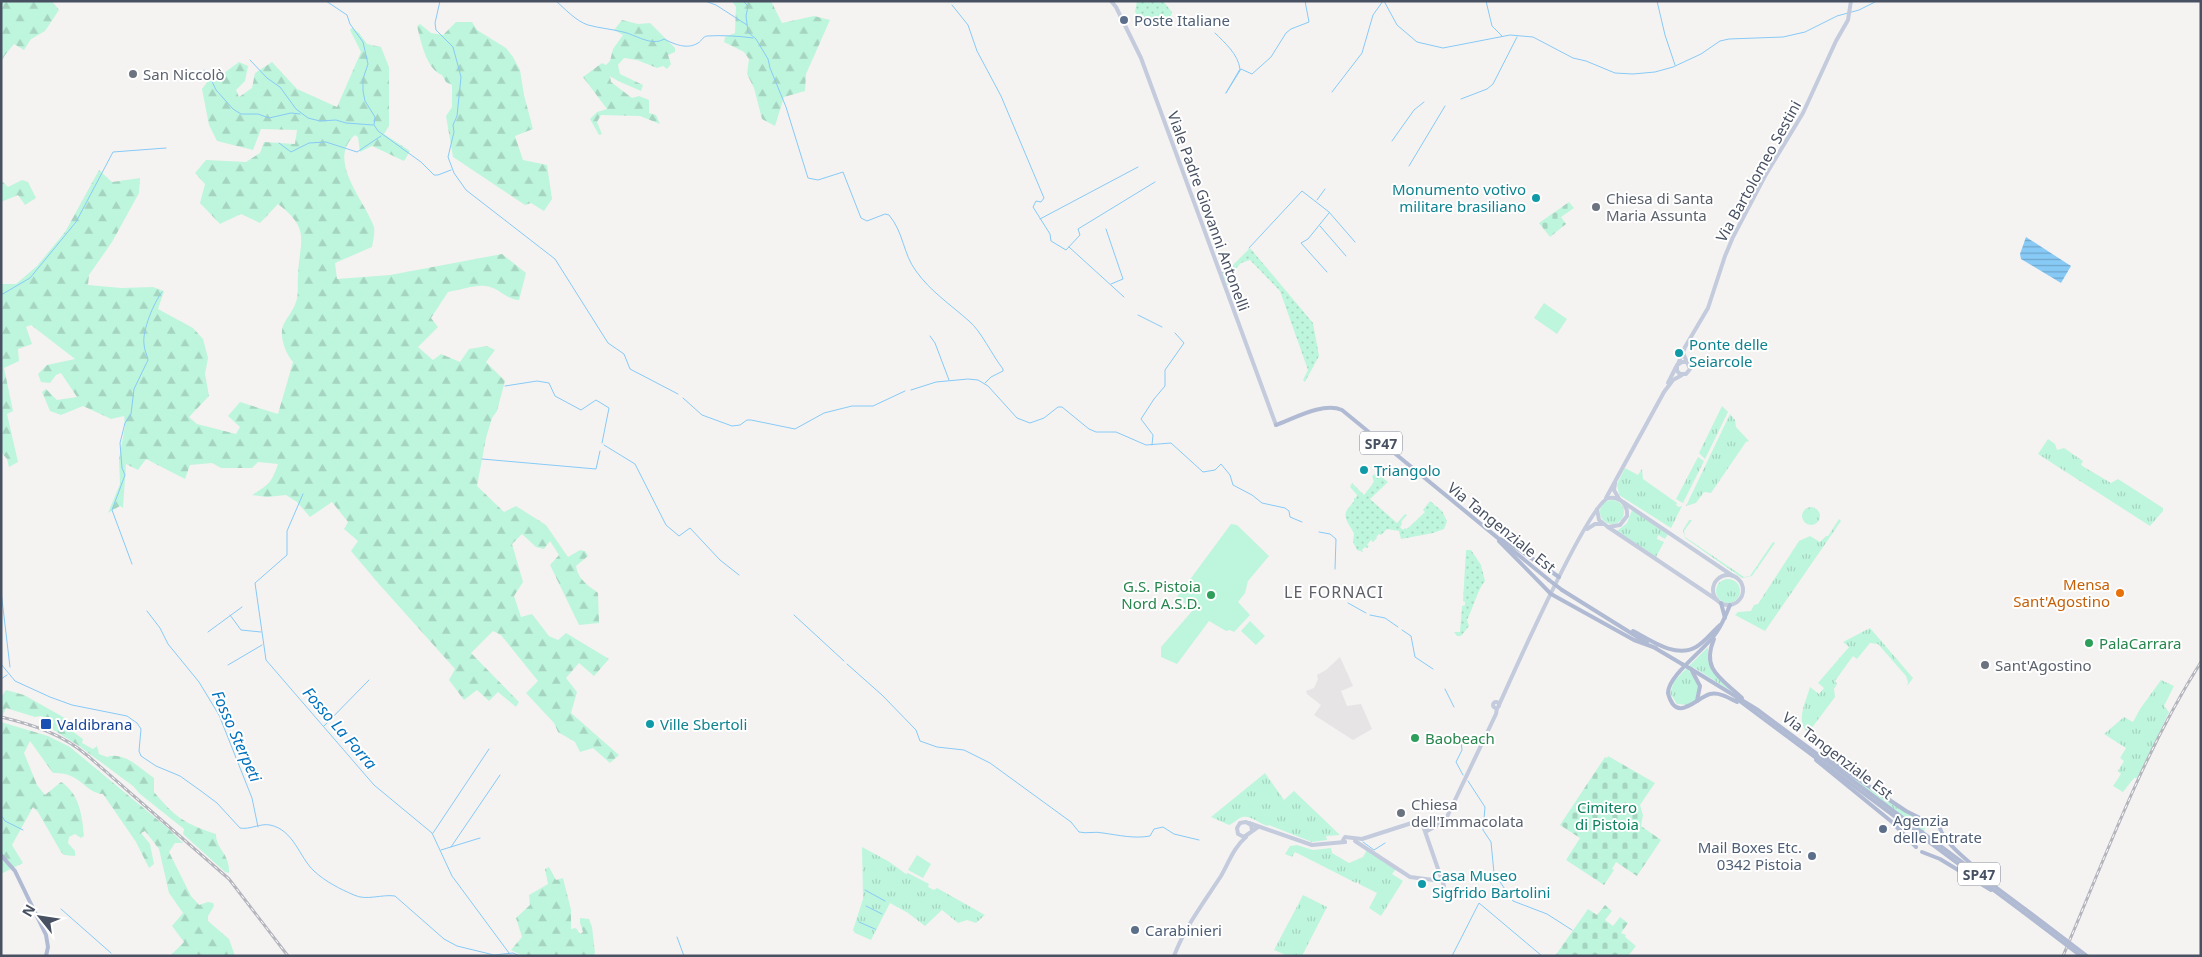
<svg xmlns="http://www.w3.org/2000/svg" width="2202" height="957" font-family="'Noto Sans',sans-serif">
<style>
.education{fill:#e6e4e4}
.grass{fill:url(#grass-tufts)}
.forest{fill:url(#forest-firs)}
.cemetery{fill:url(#cemetery-stones)}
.park{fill:url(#park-dots)}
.pitch{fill:#bef5dd}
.water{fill:url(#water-rules)}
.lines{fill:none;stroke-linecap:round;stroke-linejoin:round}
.stream{stroke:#87caf6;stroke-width:1}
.secondary{stroke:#c3cbdc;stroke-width:4}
.primary{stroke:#b0bbd3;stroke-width:4}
.rail-casing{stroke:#b4b5bd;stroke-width:3}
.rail{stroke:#fff;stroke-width:1;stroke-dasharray:4;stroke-linecap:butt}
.primary-bridge{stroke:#b0bbd3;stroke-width:4}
.service-dot{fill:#5c6f8a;stroke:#fff;stroke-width:2}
.worship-dot{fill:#6b7280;stroke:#fff;stroke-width:2}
.culture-dot{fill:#0f9aa8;stroke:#fff;stroke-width:2}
.food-dot{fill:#e8710a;stroke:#fff;stroke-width:2}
.leisure-dot{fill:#2e9e5b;stroke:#fff;stroke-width:2}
.transit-dot{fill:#1a4fb4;stroke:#fff;stroke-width:2}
.labels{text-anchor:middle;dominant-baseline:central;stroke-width:4;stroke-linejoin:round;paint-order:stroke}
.shield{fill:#fff;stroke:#7f8591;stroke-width:1}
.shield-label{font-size:14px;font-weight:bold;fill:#485162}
.service-label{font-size:15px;fill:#4e5e75;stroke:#fff;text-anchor:start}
.worship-label{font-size:15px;fill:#5b616d;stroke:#fff;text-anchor:start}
.street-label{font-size:15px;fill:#485162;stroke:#fff}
.culture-label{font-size:15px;fill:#0d838f;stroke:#fff;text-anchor:start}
.food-label{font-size:15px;fill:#c56008;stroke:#fff;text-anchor:end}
.leisure-label{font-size:15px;fill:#27864d;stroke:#fff;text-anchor:start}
.transit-label{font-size:15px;fill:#164399;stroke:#fff;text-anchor:start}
.park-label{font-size:15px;fill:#0e825e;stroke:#fff}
.neighbourhood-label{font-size:16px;letter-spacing:1px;fill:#5e6068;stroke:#fff}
.water-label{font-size:16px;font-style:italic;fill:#0071bd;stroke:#fff}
</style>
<defs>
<pattern id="grass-tufts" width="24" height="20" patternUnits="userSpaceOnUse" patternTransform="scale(1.25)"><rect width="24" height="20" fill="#bef5dd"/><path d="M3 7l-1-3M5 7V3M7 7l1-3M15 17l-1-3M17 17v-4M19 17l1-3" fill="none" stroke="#a5d4c0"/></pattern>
<pattern id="forest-firs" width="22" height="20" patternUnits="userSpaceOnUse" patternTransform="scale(1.25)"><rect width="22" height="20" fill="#bef5dd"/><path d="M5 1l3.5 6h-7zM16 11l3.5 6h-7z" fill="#a5d4c0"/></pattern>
<pattern id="cemetery-stones" width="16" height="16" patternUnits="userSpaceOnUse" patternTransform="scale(1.25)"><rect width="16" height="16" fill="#bef5dd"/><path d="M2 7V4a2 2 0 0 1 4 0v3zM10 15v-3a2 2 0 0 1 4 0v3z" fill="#a5d4c0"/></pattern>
<pattern id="park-dots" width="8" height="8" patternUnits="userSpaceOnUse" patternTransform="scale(1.25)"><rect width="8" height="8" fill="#bef5dd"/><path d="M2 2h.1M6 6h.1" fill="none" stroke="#a5d4c0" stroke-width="1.8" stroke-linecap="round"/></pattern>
<pattern id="water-rules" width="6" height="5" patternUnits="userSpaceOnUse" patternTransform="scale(1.25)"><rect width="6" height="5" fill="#87caf6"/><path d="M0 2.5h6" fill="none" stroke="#70a6cb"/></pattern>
</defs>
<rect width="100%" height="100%" fill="#f5f3f2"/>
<polygon class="education" points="1340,657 1353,686 1341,691 1347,706 1361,704 1372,729 1353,740 1314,715 1321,705 1307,694 1306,691 1314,688 1318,679 1317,675 1326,670"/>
<g class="grass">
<polygon points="1722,406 1728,412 1705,459 1699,453"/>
<polygon points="1730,414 1735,420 1736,427 1749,441 1746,442 1711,493 1704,492 1696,503 1686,506"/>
<polygon points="2048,439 2055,444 2057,450 2064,448 2083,461 2081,465 2084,467 2111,483 2118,479 2163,508 2163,511 2150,526 2038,454"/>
<polygon points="1698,457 1704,461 1683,503 1676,499"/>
<polygon points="1625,468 1638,475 1642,469 1643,479 1677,503 1676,505 1679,507 1682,506 1671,528 1619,495 1617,484"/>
<circle cx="1612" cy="512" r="12"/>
<circle cx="1811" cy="516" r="9"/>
<polygon points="1632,510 1668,534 1665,539 1658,535 1657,539 1664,542 1656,557 1617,531 1627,523"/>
<polygon points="1839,519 1841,521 1765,631 1735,615 1738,612 1751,611 1754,605 1758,604 1799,541 1810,536 1820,542 1826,536 1828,536"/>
<polygon points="1689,520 1692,520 1684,531 1685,537 1744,577 1750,576 1773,542 1775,543 1752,576 1742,578 1685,538 1683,530"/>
<circle cx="1728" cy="591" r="12"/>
<path d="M 1870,628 L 1913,678 L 1907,686 L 1908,682 L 1906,676 L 1878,644 L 1870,643 L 1857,659 L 1853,656 L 1835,681 L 1837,684 L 1834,689 L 1835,697 L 1808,733 C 1795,720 1806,702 1810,687 L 1819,694 L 1824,688 L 1818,683 L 1849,647 L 1843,642 Z"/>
<path d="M 1708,647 C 1708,672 1715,673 1731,691 L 1693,667 L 1689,671 L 1699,685 L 1696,699 L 1688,705 L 1677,704 L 1670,693 L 1674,681 Z"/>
<polygon points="2161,680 2174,686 2164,706 2169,712 2138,778 2134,778 2123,792 2113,786 2121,774 2118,771 2124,761 2120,758 2126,748 2104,734 2124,717 2133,722 2140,709"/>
<polygon points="1840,769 1926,823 1924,832"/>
<path d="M 1265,773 L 1284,800 L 1294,791 L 1340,835 L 1326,836 L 1327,840 L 1312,842 L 1269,825 L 1268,826 C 1260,824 1248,813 1240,818 C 1236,820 1234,823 1229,825 L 1211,817 Z"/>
<polygon points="1297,845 1313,850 1331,848 1332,853 1349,863 1363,857 1367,850 1396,869 1392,874 1403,881 1381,916 1369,908 1377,893 1359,884 1358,881 1356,883 1295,852 1292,857 1285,854 1290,846"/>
<polygon points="862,847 888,861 906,874 908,873 929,884 928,887 934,890 937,888 985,915 976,923 967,920 958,923 942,910 925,926 908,913 890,903 871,940 855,933 853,930 863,899"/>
<polygon points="1303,895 1327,907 1302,956 1288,956 1274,950"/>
</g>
<g class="forest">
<polygon points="1,1 52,1 59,10 45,31 31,39 24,50 14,44 5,55 1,62"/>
<polygon points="732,1 771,1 782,23 814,16 830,20 806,74 805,91 784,97 775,126 762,119 754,88 747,74 749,59 744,52 724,42 725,37 735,33 736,7"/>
<polygon points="622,20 638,24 650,23 675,48 675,52 668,55 671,64 667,69 663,66 657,68 637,60 624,58 618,65 620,74 643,85 641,91 618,81 610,76 611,82 632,98 639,96 649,100 649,113 656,115 660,124 640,116 601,115 597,122 602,134 599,135 590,119 597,112 607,109 583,77 602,63 606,65 610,61 613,49 623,35 614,30"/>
<path d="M 456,22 L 472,22 L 477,30 L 506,48 L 513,57 L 520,70 L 524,95 L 533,129 L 515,136 L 523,160 L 547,165 L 552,199 L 544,211 L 531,203 L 525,205 L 453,157 L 446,116 L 452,107 L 452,85 L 446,82 L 442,75 C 426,69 421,41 417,26 L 420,24 L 431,33 L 443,35 Z"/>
<path d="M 352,28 L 359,33 L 367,44 L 381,47 L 389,67 L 389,126 L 384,134 L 410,151 L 404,161 L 372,146 L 360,152 L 358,137 L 355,135 C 326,160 364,199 374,227 C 375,233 373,241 372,247 L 335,263 L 337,279 L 390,275 L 502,254 L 526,273 L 519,300 C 506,300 499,287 485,286 C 474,285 460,290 448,292 L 431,318 L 438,327 L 418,347 L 433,360 L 441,354 L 460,362 L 469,349 L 487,346 L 495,350 L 486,362 L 505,381 L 497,411 L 492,418 L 486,438 L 477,486 L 504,512 L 516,506 L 546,525 L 568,557 L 580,550 L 585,551 L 588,556 L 576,566 C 578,580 588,585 598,593 L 599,623 L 579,625 L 550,565 L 559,555 L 550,541 L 544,549 L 536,547 L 522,534 L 512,544 L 523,582 L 514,596 L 521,617 L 532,614 L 549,636 L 558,640 L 566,633 L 609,659 L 594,676 L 579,663 L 566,678 L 577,692 L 571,713 L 619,755 L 610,763 L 593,748 L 580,752 L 575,742 L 558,732 L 554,723 L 526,693 L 538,681 L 501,635 L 493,631 L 471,653 L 519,702 L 516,707 L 498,692 L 489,701 L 477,690 L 464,700 L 449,680 L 455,669 L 378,583 L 351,551 L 358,541 L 344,529 L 348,522 L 332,502 L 310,517 L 297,502 L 286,495 L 267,497 L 252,495 C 269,484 271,484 278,464 L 258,462 L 252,468 L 221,468 L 212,463 L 190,465 L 185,479 L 146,459 L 138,470 L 126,464 L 123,508 L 120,506 L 108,513 L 120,484 L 119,459 L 125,426 L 124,416 L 111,419 L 83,406 L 61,415 L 50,411 L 42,392 L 46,389 L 57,400 L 77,397 L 61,373 L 56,375 L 50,383 L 41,382 L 38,374 L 47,365 L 75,359 L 31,325 L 26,327 L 32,344 L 18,349 L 19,361 L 4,368 L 13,411 L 7,414 L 18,462 L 9,467 L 7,459 L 1,452 L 1,284 L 16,284 L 37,266 L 65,232 L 99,170 L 112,182 L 140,178 L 139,193 L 112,242 L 89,275 L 88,285 L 121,288 L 153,287 L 164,291 L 158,309 L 193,328 L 203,339 L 208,358 L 205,374 L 209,396 L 189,417 L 197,424 L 236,434 L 240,427 L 228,416 L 240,402 L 278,414 L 293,362 C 286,354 281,341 282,330 C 283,321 293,312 296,302 C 299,293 297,285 298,276 C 299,241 312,230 278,204 L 260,223 L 241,214 L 220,224 L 200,203 L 205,184 L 195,173 L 206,160 L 246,162 L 260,153 L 264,142 L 295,144 L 297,130 L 261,129 L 253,150 L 217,141 L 209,125 L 202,89 L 210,78 L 224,73 L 239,62 L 248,66 L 245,81 L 236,90 L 239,97 L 252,88 L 255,73 L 272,62 L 297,89 L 337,107 L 361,52 L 350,30 Z"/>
<polygon points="1,180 8,187 22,180 28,182 36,198 25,205 18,195 1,202"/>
<path d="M 6,690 L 24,695 L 72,722 L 69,729 L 83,739 L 82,743 L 93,749 L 97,746 L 99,754 L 107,757 C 124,751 141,769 154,778 L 154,792 C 175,817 185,824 216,834 C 216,850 230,853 229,873 L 225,872 L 183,834 L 184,829 L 140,794 L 133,786 L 79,746 L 52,729 L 54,721 L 41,716 L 35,717 L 6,708 L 3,715 L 1,715 L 1,697 Z"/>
<path d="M 1,722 L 48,736 L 70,747 L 170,830 L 183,843 L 175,843 L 169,852 L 191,896 L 199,905 L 208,902 L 213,903 L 214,906 L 208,916 L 208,921 L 229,939 L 235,956 L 174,956 L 172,954 L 184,942 L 172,926 L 183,913 L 169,893 L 159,849 L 145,831 L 141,833 L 150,844 L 154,864 L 149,868 L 136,842 L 103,794 C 84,793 82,772 53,773 L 30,741 L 24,753 L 37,785 L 45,795 L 61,782 C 80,794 82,816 84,836 L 81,838 L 75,834 L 69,837 L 68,843 L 75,851 L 75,856 L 64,855 L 61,852 L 38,812 L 33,807 L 12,845 L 23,863 L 1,874 Z"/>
<polygon points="549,867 556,880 563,878 571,910 571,929 576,928 580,934 583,932 580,923 580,918 589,919 592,927 595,953 593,956 523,956 511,950 522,937 516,918 530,905 529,895 548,884 545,869"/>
</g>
<g class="cemetery">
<polygon points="1569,202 1574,208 1561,217 1566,224 1550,237 1539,223"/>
<polygon points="1608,756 1655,783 1640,805 1643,815 1641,826 1661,840 1637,876 1616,862 1612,869 1614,870 1604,885 1566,860 1580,838 1560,825 1605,757 1607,758"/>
<polygon points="1605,905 1612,911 1605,920 1613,926 1620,917 1628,923 1621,933 1626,935 1625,937 1636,946 1628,956 1555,956 1588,909 1597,915"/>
</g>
<g class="park">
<polygon points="1137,1 1163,1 1172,12 1168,25 1162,18 1148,27 1135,12"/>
<polygon points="1250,248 1313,323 1319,356 1305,382 1303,380 1308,370 1280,291 1250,260 1241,263 1229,276 1232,285 1227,285 1222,272 1228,270"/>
<path d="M 1377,473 L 1388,482 L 1370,499 L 1397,523 L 1405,514 L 1407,515 L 1401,522 L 1402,524 L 1400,527 L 1403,530 L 1405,528 L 1407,529 L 1425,512 L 1423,510 L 1430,501 L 1442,511 L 1447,521 L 1444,529 L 1433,533 L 1401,539 L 1399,531 L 1387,529 L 1381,535 L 1379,534 L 1376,537 L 1377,538 L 1373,542 L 1371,540 L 1367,545 L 1369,546 L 1367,548 L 1365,547 L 1362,550 L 1363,552 L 1357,550 L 1353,542 L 1354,533 C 1351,527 1342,518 1347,510 C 1348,508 1352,504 1354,501 L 1354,498 L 1356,498 L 1357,495 L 1350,487 L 1352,483 L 1364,495 L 1374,482 L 1372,476 Z"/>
<path d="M 1466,550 L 1471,550 L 1481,565 L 1485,581 C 1478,589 1473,608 1467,620 L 1469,626 L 1461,636 L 1457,636 L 1454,632 L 1460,632 L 1462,606 L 1465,605 L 1465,602 L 1463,601 Z"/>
</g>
<g class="pitch">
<polygon points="1544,303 1567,319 1557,334 1534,318"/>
<polygon points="1231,524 1237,525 1269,556 1248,581 1245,593 1238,602 1250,615 1234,632 1230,630 1226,631 1209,621 1177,664 1161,657 1161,647 1193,610 1177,597"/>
<polygon points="1250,621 1265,636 1256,645 1241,631"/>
<polygon points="917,855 931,864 923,878 908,870"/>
</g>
<polygon class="water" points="2026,237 2071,266 2061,283 2021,259 2020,254"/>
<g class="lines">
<g class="stream">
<polyline points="326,1 347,15 350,24 363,42 368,64 363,79 363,91 365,101 375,117 374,125 378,131 421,162 434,175 438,175 451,170"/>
<polyline points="440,1 435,23 436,30 453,47 461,77 457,116 453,125 454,132 448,157 454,173 466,190 555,259 608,343 624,354 630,369 678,394"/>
<path d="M 556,1 C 565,9 576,21 588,25 C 599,28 611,29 623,32 C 634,34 652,47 664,39 C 674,44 687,50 698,43 C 702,41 702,37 707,36 C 721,35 739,36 753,38"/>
<polyline points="705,1 716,5 747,25"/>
<path d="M 743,1 L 748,6 L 746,16 L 748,32 L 756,39 L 768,59 L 770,68 L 786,107 L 808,178 L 818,180 L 843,172 L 861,218 L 867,221 L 885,214 L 889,215 C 904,233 903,254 916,271 C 930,291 951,305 969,321 C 981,331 992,355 1003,369 L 1003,371 L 991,377 L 985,383"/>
<polyline points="949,1 949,2"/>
<polyline points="1384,1 1397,25 1417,42 1443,48 1510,35 1533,37 1573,58 1586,61 1615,73 1633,74 1655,72 1673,67 1701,54 1720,41 1729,39 1783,37 1805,32 1837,16 1859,10 1877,1"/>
<polyline points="1486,1 1492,26 1502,36"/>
<polyline points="1657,1 1665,35 1675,65"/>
<polyline points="952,5 968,25 977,51 1001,96 1044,198 1041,202 1036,201 1033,207 1050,234 1051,241 1066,250 1080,235 1078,229 1155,182"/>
<path d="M 1215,33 C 1225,43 1238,54 1240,69 L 1226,93"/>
<polyline points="250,60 267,78 280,87 296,109 308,118 320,121 336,120 346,123 373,125"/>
<polyline points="204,70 210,77 216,90 233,109 241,114 258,114 269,118 291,113 300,114"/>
<polyline points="1332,92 1362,53 1373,15 1383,1"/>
<polyline points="1226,93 1241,69 1252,74 1271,57 1286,33 1291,29 1309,22 1305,1"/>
<polyline points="1461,99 1487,89 1493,84 1517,37"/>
<polyline points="1392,141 1414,110 1424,102"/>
<polyline points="279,143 291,152 309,143 326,142 357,152 381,136"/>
<polyline points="1409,166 1445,106"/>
<polyline points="1317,200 1325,189"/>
<polyline points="1040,219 1138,167"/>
<polyline points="1320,226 1346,256"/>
<polyline points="1106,229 1123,279 1111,284"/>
<polyline points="1069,247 1124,297"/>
<polyline points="1249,248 1302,191 1329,212 1355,242"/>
<polyline points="1327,272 1301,243 1308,239 1329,213"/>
<polyline points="1,295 30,278 76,222 113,152 166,148"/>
<polyline points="1138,315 1162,327"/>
<polyline points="930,336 935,343 949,380"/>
<polyline points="505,386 537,381 549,383 555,396 581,410 596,400 609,408 602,443"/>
<polyline points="911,390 936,382 968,379 978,380 988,386 1017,418 1030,423 1044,418 1058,407 1062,407 1089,429 1096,432 1116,432 1146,445 1171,443 1203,472 1215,470 1221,464 1230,475 1233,485 1252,495 1262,503 1285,508 1289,511 1290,517 1302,522"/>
<polyline points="683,398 702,415 732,426 740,425 747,420 751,420 795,429 824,413 852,406 873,406 905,391"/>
<polyline points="604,445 635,464 666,525 679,536 690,528 720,560 739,575"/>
<polyline points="1152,445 1153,435 1141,419 1154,399 1165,386 1165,370 1184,343 1175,333"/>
<polyline points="482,459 596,469 600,451"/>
<polyline points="303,494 287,531 287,555 255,583 266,660 374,785 432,833 452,876 509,953"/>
<polyline points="1319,532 1330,534 1336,539 1335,569"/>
<path d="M 132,564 L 112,510 L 125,475 L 122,468 L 120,443 L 125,423 L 131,414 L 134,389 L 148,360 C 147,354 144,350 144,344 C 142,331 154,302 162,292"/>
<polyline points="1,591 10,667"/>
<polyline points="1348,603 1366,613"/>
<polyline points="147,611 160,628 168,644 199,682 219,715 252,798 258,827"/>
<polyline points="230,615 241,630 261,632"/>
<polyline points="794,615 844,661"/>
<polyline points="1370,615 1385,618 1398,627"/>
<polyline points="1402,630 1411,636 1415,657 1433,669"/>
<polyline points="208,632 242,607"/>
<path d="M 1,664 L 15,681 L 50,697 L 72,705 L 127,716 L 137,723 L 141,729 L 139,751 L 141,756 L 156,766 L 180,776 L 201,791 L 217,803 L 240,828 C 250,830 260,823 270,825 C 294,830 299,857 314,871 C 326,882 340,889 354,895 C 366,901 382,894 395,896 L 444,939 L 457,946 L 494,955 L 513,953 L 520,956"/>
<path d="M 847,664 L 882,695 L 916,730 L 920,741 L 937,747 L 964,750 L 990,763 L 1071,822 L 1079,832 C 1087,834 1095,831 1103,833 C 1118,835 1134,839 1150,836 L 1154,829 L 1163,827 L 1174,834 L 1199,840"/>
<polyline points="228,665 262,645"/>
<polyline points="1,679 7,675"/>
<polyline points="1445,689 1454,707"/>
<polyline points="1,690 1,696"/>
<polyline points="324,726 369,680"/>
<polyline points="1461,741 1462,750 1456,762 1463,775"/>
<polyline points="1468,781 1485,807 1483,830 1491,842 1494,873 1513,901 1547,914 1572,930"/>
<polyline points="1,815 5,821 23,830"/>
<polyline points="433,833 489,749"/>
<polyline points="1363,842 1374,850 1385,843"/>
<polyline points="451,847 500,775"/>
<polyline points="441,850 480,838"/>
<polyline points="865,890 885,901"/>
<polyline points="866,906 882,914"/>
<polyline points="61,909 111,953"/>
<polyline points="859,922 875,929"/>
<polyline points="677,937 684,956"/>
<polyline points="1452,956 1479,903 1542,956"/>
</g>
<g class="secondary">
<polyline points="1111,1 1116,7 1141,58 1276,425"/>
<polyline points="1683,353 1690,369 1686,374 1680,374 1677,371 1677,365 1682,362 1686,362"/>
<polyline points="1678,364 1685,347 1708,308 1725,256 1733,237 1765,176 1803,113 1836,41 1848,20 1851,1"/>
<polyline points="1668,383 1676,367"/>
<polyline points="1615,483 1614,490 1619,499"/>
<polyline points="1606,498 1664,392 1673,380 1682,375"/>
<polyline points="1623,502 1733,576"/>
<polyline points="1608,527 1717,600"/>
<polyline points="1587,529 1595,524 1603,524"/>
<circle cx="1728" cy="590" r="15"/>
<circle cx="1496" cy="705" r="3"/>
<path d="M 1499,705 C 1513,674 1587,507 1608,498 C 1620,496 1628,504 1627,516 L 1620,525 L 1608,527 L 1599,520 L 1597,509"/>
<polyline points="1249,823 1312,845 1345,842"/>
<polyline points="1427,828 1440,822"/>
<polyline points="1252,830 1251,825 1246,822 1240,823 1237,828 1238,834 1244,837 1258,827"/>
<polyline points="1427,831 1445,821 1496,714 1497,708"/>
<polyline points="1355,841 1410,877 1441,881"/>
<polyline points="1345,842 1343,840 1345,837 1362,839 1421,820 1444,886"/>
<path d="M 1174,956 C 1185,927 1204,902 1221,876 C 1229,862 1234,847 1246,837"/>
</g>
<g class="primary">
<path d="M 1276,425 C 1295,418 1323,402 1342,410 L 1549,580"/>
<polyline points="1500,539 1508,542 1559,577"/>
<polyline points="1499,541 1551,594 1634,640 1656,648"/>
<polyline points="1562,590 1647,643"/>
<polyline points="1721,603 1725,618"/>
<path d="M 1730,605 C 1726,615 1722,625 1716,633 C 1705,650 1668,675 1668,693 C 1676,725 1697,697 1710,694 C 1720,692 1729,698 1737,702"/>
<path d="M 1633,631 C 1650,640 1676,659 1696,647 C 1705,642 1712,632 1720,625"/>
<path d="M 1714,639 C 1701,670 1721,678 1742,698"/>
<polyline points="1655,648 1682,664"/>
<polyline points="1691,669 1758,710 2025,909"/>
<polyline points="1692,671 1700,686 1697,701"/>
<polyline points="1737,699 2023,912"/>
<polyline points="1822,755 1906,811 1928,822 1932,821"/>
<polyline points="1816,760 1892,822 1916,847"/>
<path d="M 1940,828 C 1942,842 1978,869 1989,879"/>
<polyline points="1922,852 1940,859 1991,890"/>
<polyline points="1,855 15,871 46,935 48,947 46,956"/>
</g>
<defs>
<g id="rail">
<path d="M 1,717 C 34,725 62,734 88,756 L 229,879 L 288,956"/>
<path d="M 2063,956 C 2105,858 2144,751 2201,662"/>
</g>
</defs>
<use href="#rail" class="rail-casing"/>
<use href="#rail" class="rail"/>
<g class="primary-bridge">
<polyline points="1549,580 1562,590"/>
<polyline points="1682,664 1691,669"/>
<polyline points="2025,909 2087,956"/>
<polyline points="2023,912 2081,956"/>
</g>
</g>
<g class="service-dot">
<circle cx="1124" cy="20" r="5"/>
<circle cx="1883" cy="829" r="5"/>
<circle cx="1812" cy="856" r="5"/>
<circle cx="1135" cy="930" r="5"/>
</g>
<g class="worship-dot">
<circle cx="133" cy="74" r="5"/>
<circle cx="1596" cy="207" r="5"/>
<circle cx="1985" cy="665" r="5"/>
<circle cx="1401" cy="813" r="5"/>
</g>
<g class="culture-dot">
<circle cx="1536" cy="198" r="5"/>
<circle cx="1679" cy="353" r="5"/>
<circle cx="1364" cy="470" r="5"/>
<circle cx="650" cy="724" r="5"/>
<circle cx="1422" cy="884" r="5"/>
</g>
<circle class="food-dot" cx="2120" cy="593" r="5"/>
<g class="leisure-dot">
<circle cx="1211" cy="595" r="5"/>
<circle cx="2089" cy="643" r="5"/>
<circle cx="1415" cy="738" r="5"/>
</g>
<rect class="transit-dot" x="40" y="718" width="12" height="12" rx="2.5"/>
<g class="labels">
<g class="shield">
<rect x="1360" y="431.5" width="42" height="23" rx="4"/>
<rect x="1958" y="862.5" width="42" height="23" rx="4"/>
</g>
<g class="shield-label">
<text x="1381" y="443">SP47</text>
<text x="1979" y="874">SP47</text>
</g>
<g class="service-label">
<text x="1134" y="20">Poste Italiane</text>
<text x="1893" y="820">Agenzia<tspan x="1893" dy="17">delle Entrate</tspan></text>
<text x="1802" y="847" text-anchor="end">Mail Boxes Etc.<tspan x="1802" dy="17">0342 Pistoia</tspan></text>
<text x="1145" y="930">Carabinieri</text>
</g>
<g class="worship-label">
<text x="143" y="74">San Niccolò</text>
<text x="1606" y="198">Chiesa di Santa<tspan x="1606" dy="17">Maria Assunta</tspan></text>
<text x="1995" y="665">Sant'Agostino</text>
<text x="1411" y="804">Chiesa<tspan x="1411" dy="17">dell'Immacolata</tspan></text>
</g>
<g class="street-label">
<text transform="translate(1758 171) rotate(-61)">Via Bartolomeo Sestini</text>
<text transform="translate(1209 211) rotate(70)">Viale Padre Giovanni Antonelli</text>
<text transform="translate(1502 527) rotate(39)">Via Tangenziale Est</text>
<text transform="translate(1838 755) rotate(37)">Via Tangenziale Est</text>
</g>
<g class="culture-label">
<text x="1526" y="189" text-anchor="end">Monumento votivo<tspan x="1526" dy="17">militare brasiliano</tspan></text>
<text x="1689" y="344">Ponte delle<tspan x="1689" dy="17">Seiarcole</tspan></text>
<text x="1374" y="470">Triangolo</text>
<text x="660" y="724">Ville Sbertoli</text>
<text x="1432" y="875">Casa Museo<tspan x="1432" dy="17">Sigfrido Bartolini</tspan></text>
</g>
<g class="food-label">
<text x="2110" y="584">Mensa<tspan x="2110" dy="17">Sant'Agostino</tspan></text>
</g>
<g class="leisure-label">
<text x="1201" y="586" text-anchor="end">G.S. Pistoia<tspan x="1201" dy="17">Nord A.S.D.</tspan></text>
<text x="2099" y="643">PalaCarrara</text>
<text x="1425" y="738">Baobeach</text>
</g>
<g class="transit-label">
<text x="57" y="724">Valdibrana</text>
</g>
<g class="park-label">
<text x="1607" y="807">Cimitero<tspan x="1607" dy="17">di Pistoia</tspan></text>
</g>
<g class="neighbourhood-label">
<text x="1334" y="592">LE FORNACI</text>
</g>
<g class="water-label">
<text transform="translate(340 728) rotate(49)">Fosso La Forra</text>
<text transform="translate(237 736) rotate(66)">Fosso Sterpeti</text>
</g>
</g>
<rect width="2202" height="957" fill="none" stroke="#485162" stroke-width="5"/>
<g transform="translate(40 917) rotate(300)" stroke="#ffffff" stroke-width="4" paint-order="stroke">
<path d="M0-4L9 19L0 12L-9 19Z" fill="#485162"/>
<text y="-8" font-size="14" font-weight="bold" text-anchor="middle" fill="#485162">N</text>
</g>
</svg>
